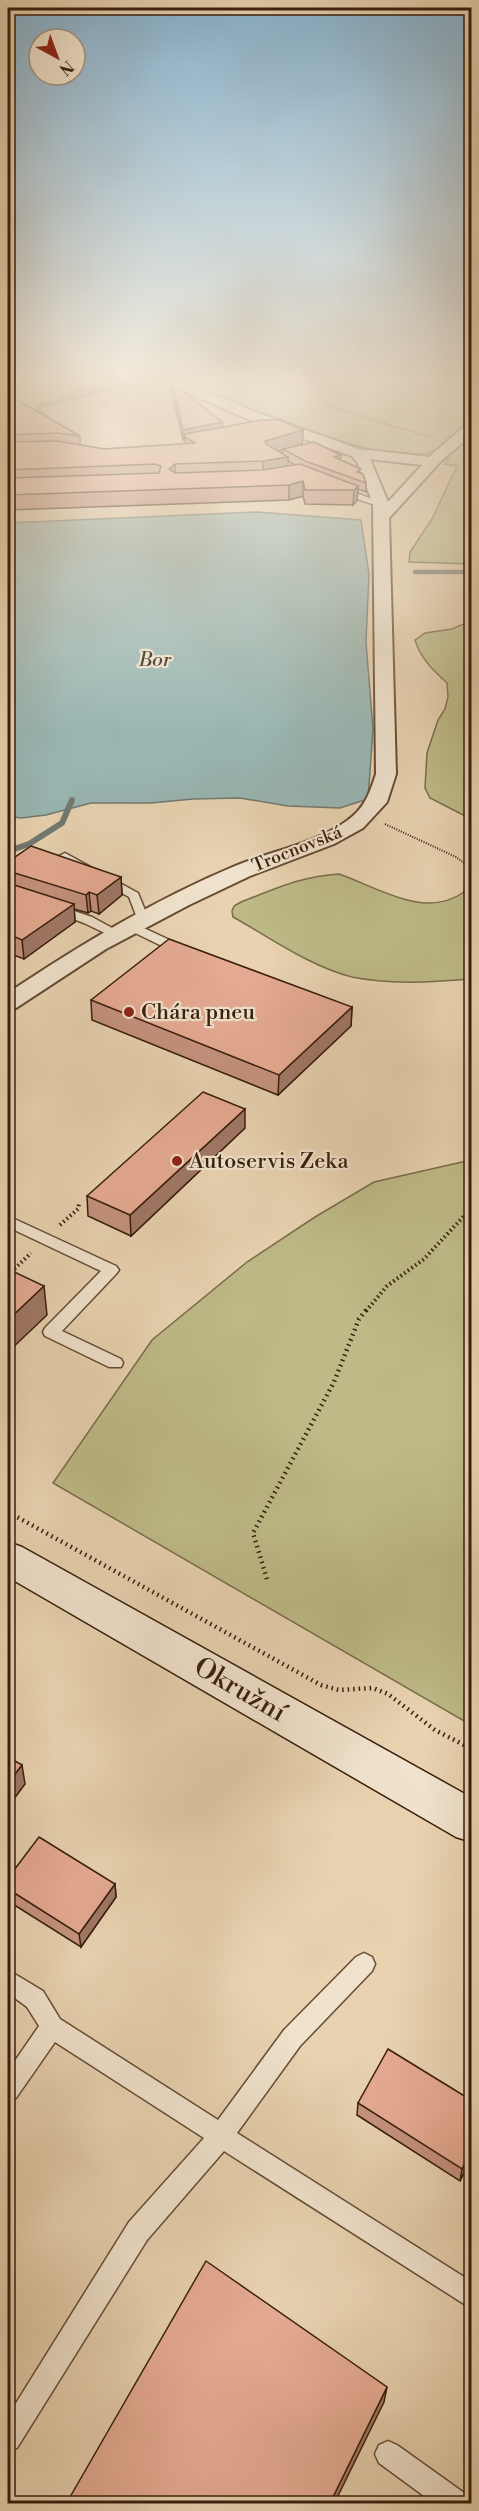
<svg xmlns="http://www.w3.org/2000/svg" width="479" height="2511" font-family="'Libre Bodoni',serif">
<style>
.green{fill:#bdba87;stroke:#7a6c4a;stroke-width:1.5}
.water{fill:#99b6b3;stroke:#727970;stroke-width:1.5}
.lines{fill:none;stroke-linecap:round;stroke-linejoin:round}
.stream-far1{stroke:#727970;stroke-width:4.5}
.stream{stroke:#727970;stroke-width:6}
.lane-casing{stroke:#644b35;stroke-width:3}
.street-casing{stroke:#644b35;stroke-width:4}
.secondary-casing{stroke:#381e0c;stroke-width:3}
.path-far2{stroke:#381e0c;stroke-width:2;stroke-dasharray:1 1.5;stroke-linecap:butt}
.path-far1{stroke:#381e0c;stroke-width:4;stroke-dasharray:1.5 3;stroke-linecap:butt}
.path{stroke:#381e0c;stroke-width:4.5;stroke-dasharray:1.5 4;stroke-linecap:butt}
.lane{fill:#f0e2cc;fill-rule:evenodd}
.street{fill:#f0e2cc;fill-rule:evenodd}
.secondary{fill:#f0e2cc;fill-rule:evenodd}
.wall{fill:#c5927e;stroke:#381e0c;stroke-width:1.5;fill-rule:evenodd}
.shaded-wall{fill:#a07766;stroke:#381e0c;stroke-width:1.5}
.building{fill:#e5aa92;stroke:#381e0c;stroke-width:1.5}
.poi-dot{fill:#8f2418;stroke:#f0e2cc;stroke-width:2}
.labels{text-anchor:middle;dominant-baseline:central;stroke-width:4.5;stroke-linejoin:round;paint-order:stroke}
.far-street-label{font-size:18px;fill:#381e0c;stroke:#f0e2cc}
.far-water-label{font-size:20px;font-style:italic;fill:#554c3e;stroke:#f0e2cc}
.poi-label{font-size:22px;fill:#381e0c;stroke:#f0e2cc;text-anchor:start}
.near-street-label{font-size:27px;fill:#381e0c;stroke:#f0e2cc}
</style>
<rect width="100%" height="100%" fill="#e8d2b0"/>
<filter id="stains"><feTurbulence type="fractalNoise" baseFrequency=".00333" numOctaves="4"/><feColorMatrix values="0 0 0 0 .2 0 0 0 0 .09 0 0 0 0 .02 0 0 0 .5 -.17"/></filter>
<radialGradient id="worn" r=".72"><stop offset=".6" stop-color="#630" stop-opacity="0"/><stop offset="1" stop-color="#630" stop-opacity=".3"/></radialGradient>
<g class="green">
<path d="M 186,382 L 471,382 L 471,418 C 461,428 450,441 437,449 C 404,470 313,431 278,418 L 268,418 Z"/>
<polygon points="471,435 471,564 409,562 410,552 432,519 457,466 444,464 451,453"/>
<path d="M 471,621 L 471,819 L 430,798 L 425,788 L 427,753 L 438,720 L 445,709 L 448,697 L 447,683 C 434,671 420,658 415,640 L 425,633 L 452,629 Z"/>
<path d="M 339,874 C 377,887 425,920 464,892 L 465,879 L 471,883 L 471,979 C 434,982 389,985 352,977 C 309,966 271,938 233,917 L 232,911 L 234,906 L 241,902 C 275,889 302,876 339,874 Z"/>
<polygon points="471,1160 472,1160 471,1725 53,1483 152,1340 247,1262 315,1217 374,1182"/>
</g>
<polygon class="water" points="257,512 361,520 369,574 366,642 373,729 368,799 340,808 288,806 240,798 193,799 151,803 91,803 46,815 21,818 8,816 8,523"/>
<g class="lines">
<g class="stream-far1">
<polyline points="55,425 39,411 40,406 100,391 162,382"/>
<polyline points="415,572 472,572"/>
</g>
<polyline class="stream" points="8,851 29,844 62,823 72,800"/>
<defs>
<g id="lane">
<polygon points="44,382 56,382 8,393 8,389"/>
<polygon points="337,488 343,488 385,504 378,506 337,492"/>
<polygon points="65,853 138,893 149,920 147,923 139,923 129,897 61,858 59,856"/>
<polygon points="56,905 92,917 123,934 117,938 113,937 84,923 52,911 50,909"/>
<polygon points="131,922 176,943 178,946 176,949 168,949 127,929 127,923"/>
<polygon points="8,1216 116,1266 119,1270 116,1274 62,1331 121,1359 123,1363 121,1367 109,1367 45,1336 43,1332 45,1328 101,1271 8,1227"/>
<polygon points="364,1953 372,1957 375,1964 372,1971 300,2046 237,2133 472,2282 472,2309 224,2151 147,2240 17,2448 8,2452 8,2416 129,2222 204,2138 55,2042 16,2098 8,2101 8,2071 39,2026 27,2007 8,1993 8,1970 43,1991 60,2019 218,2120 284,2030 356,1957"/>
<polygon points="388,2441 397,2445 467,2495 471,2504 435,2504 379,2463 375,2454 379,2445"/>
</g>
<path id="street" d="M 169,382 L 185,382 L 255,412 L 359,449 L 429,457 L 467,424 L 472,423 L 472,435 L 443,459 L 389,518 L 396,774 L 387,802 L 363,828 L 334,844 L 250,876 L 189,905 L 106,949 L 16,1008 L 8,1010 L 8,993 C 80,945 154,900 235,866 C 271,851 316,844 348,820 C 365,808 370,792 376,774 L 373,504 L 357,462 L 352,456 L 245,418 L 170,385 ZM 370,459 L 422,465 L 388,502 Z"/>
<polygon id="secondary" points="8,1542 22,1547 472,1798 472,1842 456,1837 8,1577"/>
</defs>
<use href="#lane" class="lane-casing"/>
<use href="#street" class="street-casing"/>
<use href="#secondary" class="secondary-casing"/>
<g class="path-far2">
<polyline points="440,382 472,390"/>
<polyline points="324,405 430,437"/>
<polyline points="385,824 456,857 472,869"/>
</g>
<g class="path-far1">
<polyline points="60,1225 78,1209 79,1204"/>
<polyline points="8,1275 31,1253"/>
<polyline points="366,1311 387,1286 424,1259 464,1216 472,1202"/>
</g>
<g class="path">
<polyline points="8,1512 321,1685 339,1690 373,1688 388,1694 435,1730 472,1749"/>
<polyline points="267,1579 253,1533 334,1382 359,1319 367,1309"/>
</g>
<use href="#lane" class="lane"/>
<use href="#street" class="street"/>
<use href="#secondary" class="secondary"/>
</g>
<g class="wall">
<polygon points="64,382 132,382 80,391"/>
<path d="M 172,383 L 222,422 L 222,427 L 303,430 L 302,444 L 341,455 L 340,460 L 361,473 L 366,483 L 366,492 L 358,489 L 357,500 L 353,505 L 305,504 L 303,496 L 289,500 L 8,510 L 8,395 L 80,436 L 80,445 L 104,449 L 185,444 L 185,439 L 183,440 L 172,393 ZM 283,450 L 283,454 L 278,451 ZM 288,461 L 295,465 L 288,466 Z"/>
<polygon points="8,862 121,877 122,895 99,914 91,911 88,913 74,909 75,922 24,959 8,953"/>
<polygon points="91,1000 352,1007 351,1026 278,1095 92,1020"/>
<polygon points="245,1128 131,1236 88,1216 87,1196"/>
<polygon points="8,1878 115,1884 116,1897 81,1947 8,1901"/>
<polygon points="358,2103 471,2157 460,2181 357,2115"/>
</g>
<g class="shaded-wall">
<polygon points="8,382 33,382 8,387"/>
<polygon points="80,382 132,382 80,391"/>
<polygon points="222,422 222,432 185,434 185,439 183,440 183,430"/>
<polygon points="303,430 302,444 265,455 265,441"/>
<polygon points="288,457 288,472 263,476 263,461"/>
<polygon points="175,464 175,479 169,469"/>
<polygon points="303,481 303,496 289,500 289,485"/>
<polygon points="358,486 357,500 353,505 354,490"/>
<polygon points="121,877 122,895 99,914 97,895"/>
<polygon points="89,892 91,911 88,913 86,895"/>
<polygon points="74,904 75,922 24,959 22,940"/>
<polygon points="352,1007 351,1026 278,1095 279,1075"/>
<polygon points="245,1109 245,1128 131,1236 130,1215"/>
<polygon points="44,1286 47,1315 8,1352 8,1320"/>
<polygon points="22,1765 25,1784 8,1807 8,1783"/>
<polygon points="115,1884 116,1897 81,1947 79,1934"/>
<polygon points="471,2151 471,2157 460,2181 462,2169"/>
<polygon points="387,2387 384,2402 334,2504 331,2501"/>
</g>
<g class="building">
<polygon points="172,383 222,422 183,430"/>
<polygon points="8,395 80,436 57,433 8,435"/>
<polygon points="262,420 280,420 303,430 265,441 266,444 288,457 263,461 175,464 169,469 175,473 263,470 300,464 358,486 354,490 305,490 303,481 289,485 8,495 8,478 159,473 161,466 155,464 8,470 8,442 57,441 104,449 195,443 185,437 185,434"/>
<polygon points="314,442 341,455 334,457 361,469 357,472 363,474 366,483 305,461 283,449"/>
<polygon points="31,846 121,877 97,895 89,892 86,895 8,871 8,862"/>
<polygon points="8,883 74,904 22,940 8,934"/>
<polygon points="169,939 352,1007 279,1075 91,1000"/>
<polygon points="203,1092 245,1109 130,1215 87,1196"/>
<polygon points="8,1269 44,1286 8,1320"/>
<polygon points="8,1757 22,1765 8,1783"/>
<polygon points="39,1837 115,1884 79,1934 8,1889 8,1878"/>
<polygon points="388,2049 471,2100 471,2151 462,2169 358,2103"/>
<polygon points="206,2261 387,2387 331,2501 334,2504 66,2504"/>
</g>
<linearGradient id="sky" x2="0" y2="1"><stop stop-color="#88b5d3"/><stop offset="0.52" stop-color="#f5ebdb"/><stop offset="1" stop-color="#f5ebdb" stop-opacity="0"/></linearGradient>
<rect width="479" height="733" fill="url(#sky)"/>
<g class="poi-dot">
<circle cx="129" cy="1012" r="6"/>
<circle cx="177" cy="1161" r="6"/>
</g>
<g class="labels">
<g class="far-street-label">
<text transform="translate(297 849) rotate(-22)">Trocnovská</text>
</g>
<g class="far-water-label">
<text x="155" y="660">Bor</text>
</g>
<g class="poi-label">
<text x="141" y="1012">Chára pneu</text>
<text x="189" y="1161">Autoservis Zeka</text>
</g>
<g class="near-street-label">
<text transform="translate(240 1690) rotate(30)">Okružní</text>
</g>
</g>
<rect width="479" height="2511" fill="none" stroke="#e8d2b0" stroke-width="30"/>
<rect x="9" y="9" width="461" height="2493" fill="none" stroke="#381e0c" stroke-width="3"/>
<rect x="15" y="15" width="449" height="2481" fill="none" stroke="#381e0c" stroke-width="1.5"/>
<g transform="translate(57 57) rotate(139)"><circle r="28" fill="#f0e2cc" stroke="#a6947f" stroke-width="1.5"/>
<path d="M0-4.5L10 22L0 15L-10 22Z" fill="#8f2418"/>
<text y="-9" font-size="16" font-weight="bold" text-anchor="middle" fill="#381e0c">N</text>
</g>
<rect width="100%" height="100%" filter="url(#stains)"/>
<rect width="100%" height="100%" fill="url(#worn)"/>
</svg>
